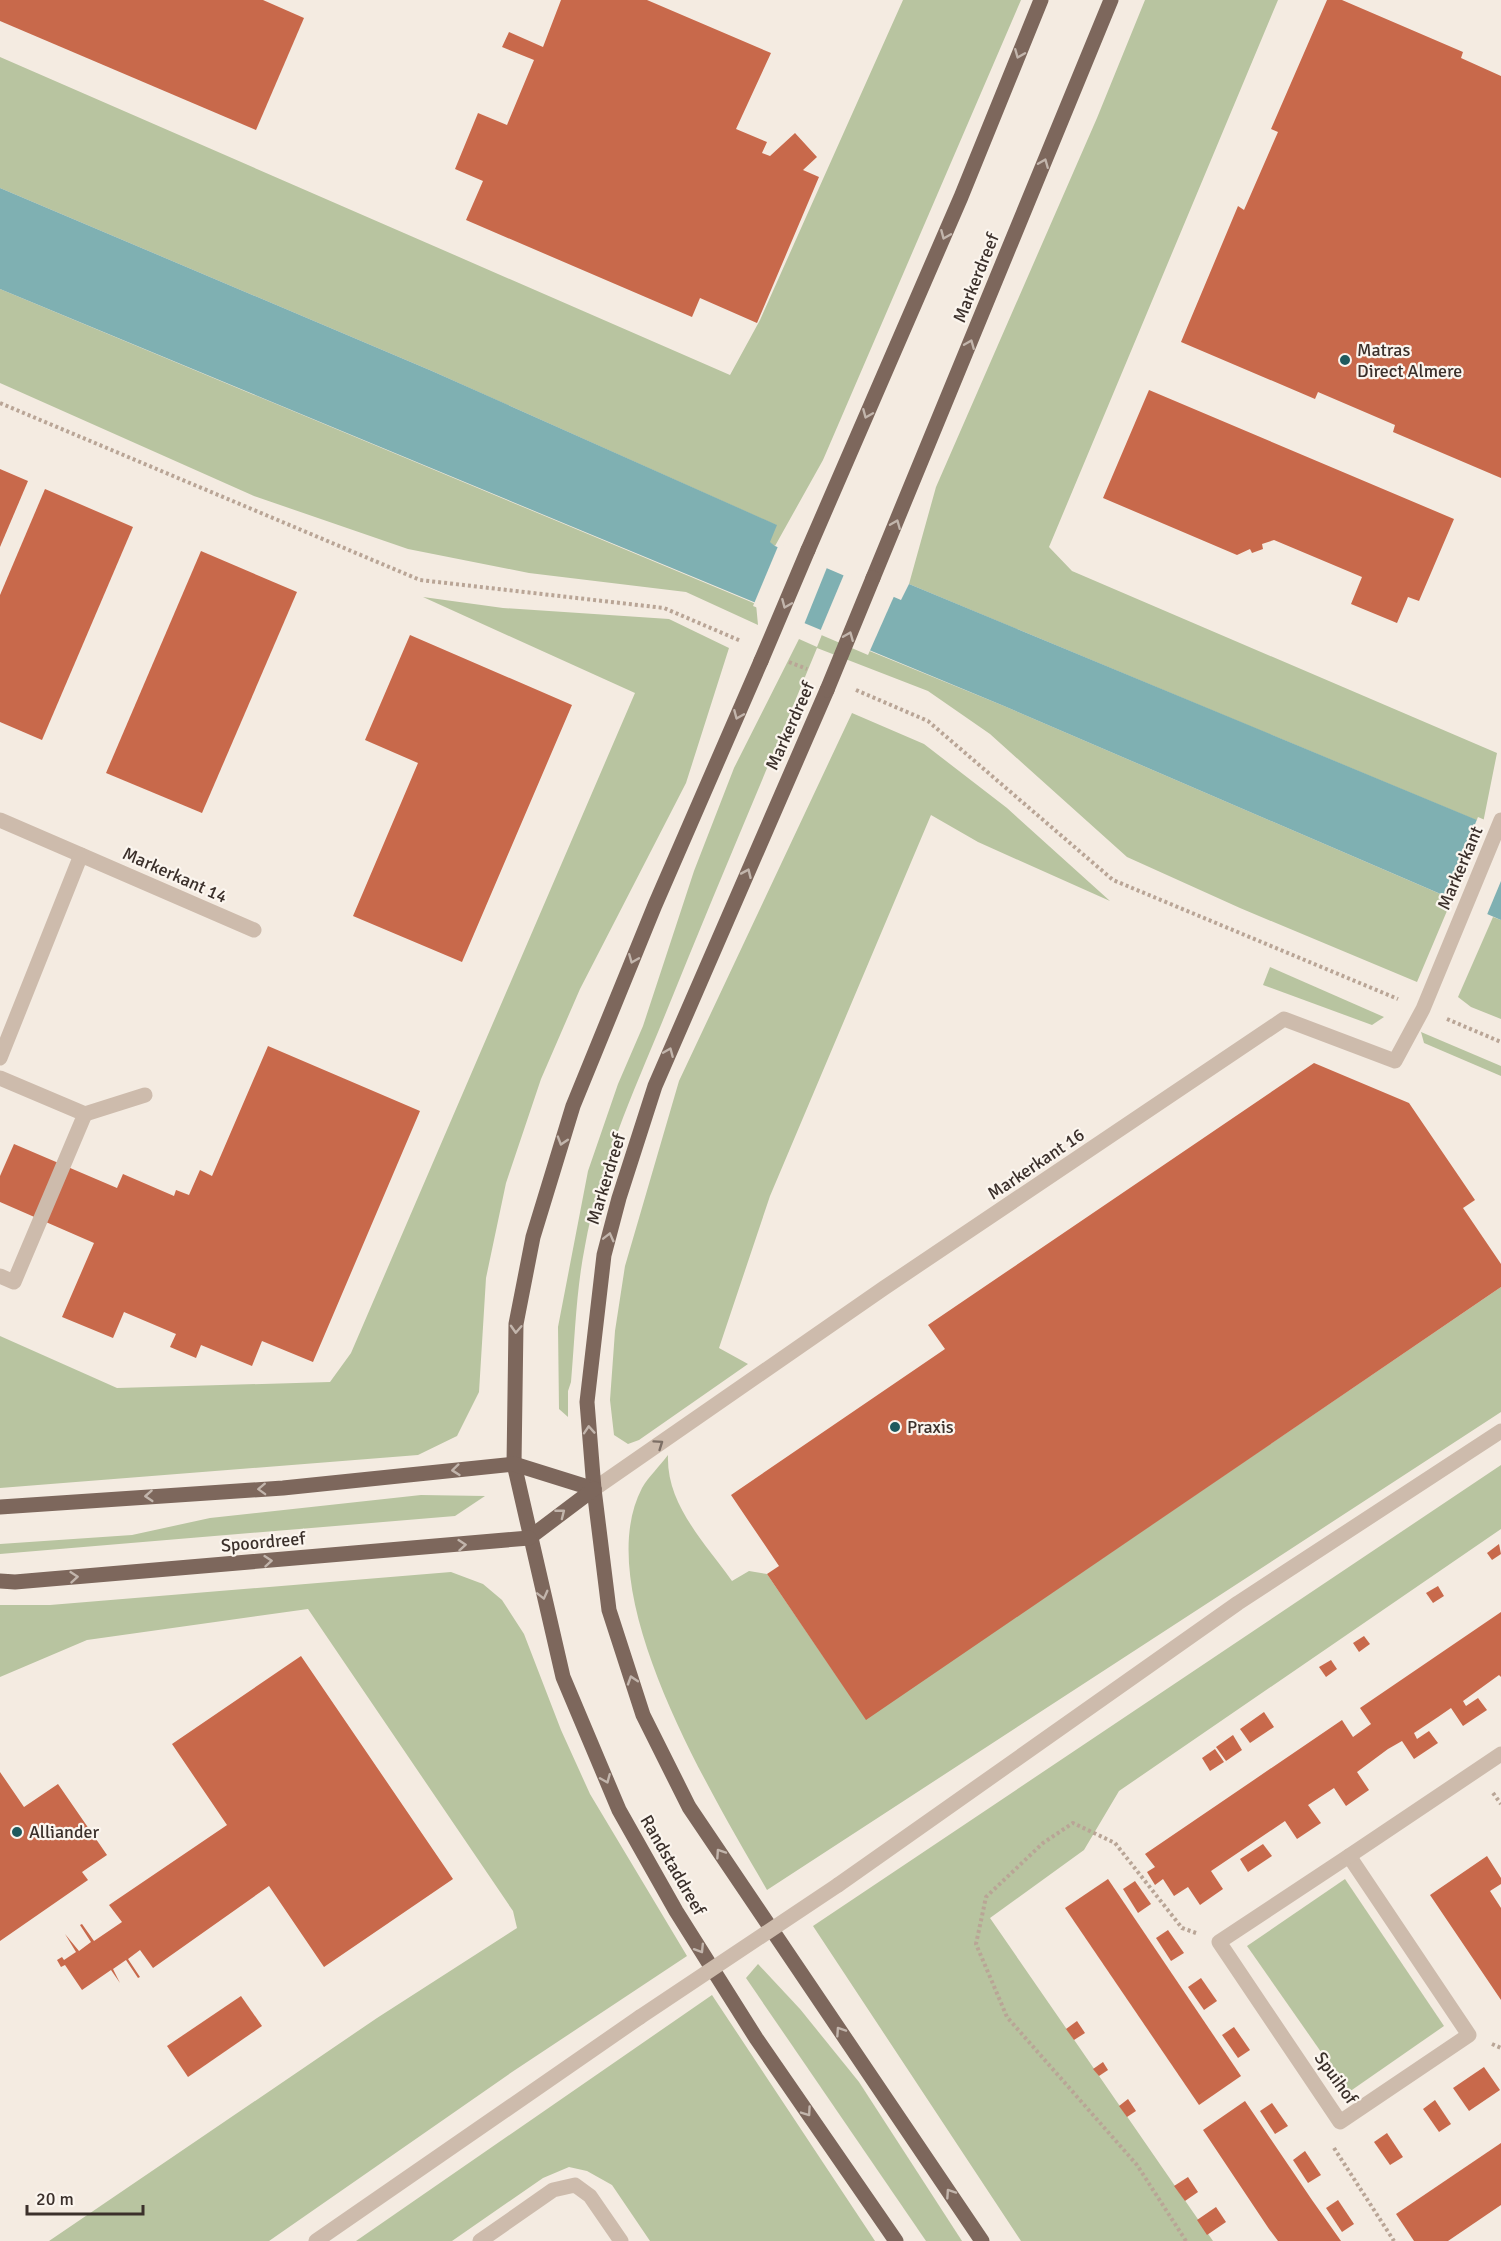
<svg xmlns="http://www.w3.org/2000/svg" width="1501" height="2241" font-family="Signika,sans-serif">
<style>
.green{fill:#b8c4a0}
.water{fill:#7fb0b2}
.pier{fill:#f4ebe1}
.building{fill:#c8694b}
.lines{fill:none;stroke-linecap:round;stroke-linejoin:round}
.path{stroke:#b9a596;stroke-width:4;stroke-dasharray:3 3;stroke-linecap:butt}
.minor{stroke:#cdbbac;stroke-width:15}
.major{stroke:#7d675c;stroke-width:15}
.minor-bridge{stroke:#cdbbac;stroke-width:15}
.major-bridge{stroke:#7d675c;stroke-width:15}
.oneway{stroke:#c2b5ac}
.oneway2{stroke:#7d6f65}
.poi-dot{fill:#1f5a5e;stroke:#fbf5ee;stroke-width:2}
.labels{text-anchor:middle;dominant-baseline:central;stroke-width:4.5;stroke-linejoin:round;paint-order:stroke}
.street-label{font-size:18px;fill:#3b302b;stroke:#fbf5ee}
.poi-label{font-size:18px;fill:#3b302b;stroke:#fbf5ee;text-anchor:start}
</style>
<rect width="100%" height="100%" fill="#f4ebe1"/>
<g class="green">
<polygon points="903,0 1021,0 823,460 775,546 769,542 776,525 432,371 0,188 0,57 730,375 760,320"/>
<polygon points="1145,0 1278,0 1049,547 1072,571 1497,753 1483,823 909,584 936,487 1097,118"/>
<polygon points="0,289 756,604 758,625 686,592 529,573 408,549 254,496 0,383"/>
<polygon points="423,597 503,608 669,619 729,648 686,783 580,989 541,1079 506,1183 486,1278 479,1392 457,1436 418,1455 0,1488 0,1336 117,1388 330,1382 351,1353 635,693"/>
<path d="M 823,632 L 1004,706 L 1452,899 L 1417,982 L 1240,908 L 1127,857 L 990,734 L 928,691 L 817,648 C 766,772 713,895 663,1020 C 633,1093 599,1168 585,1246 C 576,1291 575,1336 571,1382 L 568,1391 L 568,1417 L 559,1409 L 558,1327 L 588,1171 L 618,1084 L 643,1026 L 694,871 L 734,768 L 799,639 L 817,647 Z"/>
<polygon points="852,713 924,744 1007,808 1110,901 978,842 931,815 770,1196 719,1348 748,1364 639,1440 628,1444 614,1435 610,1400 615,1331 625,1266 679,1081"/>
<polygon points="1493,917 1501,920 1501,1019 1471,1007 1458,997"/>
<polygon points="1270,967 1384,1017 1372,1025 1263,985"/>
<polygon points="1421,1032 1501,1066 1501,1076 1424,1043"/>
<path d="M 1501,1287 L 1501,1412 L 767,1890 C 715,1799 587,1593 642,1488 C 649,1476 660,1466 668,1455 C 666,1504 705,1543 732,1581 L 749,1571 L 767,1574 L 866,1719 Z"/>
<polygon points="1501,1465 1501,1529 1119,1791 1084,1850 990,1918 1213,2241 1021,2241 813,1926"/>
<polygon points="421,1495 485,1496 455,1516 0,1554 0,1544 132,1535 210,1518"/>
<polygon points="451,1572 483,1584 502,1600 524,1634 561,1730 590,1794 687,1956 512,2072 269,2241 49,2241 377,2018 517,1928 513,1911 308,1609 87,1640 0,1677 0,1605 50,1605"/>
<polygon points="1345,1879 1444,2026 1349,2092 1247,1946"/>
<polygon points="758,1964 800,2009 859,2082 962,2241 926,2241 746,1978"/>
<polygon points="712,1995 875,2241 650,2241 612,2185 587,2171 569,2167 543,2178 452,2241 356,2241"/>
</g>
<polygon class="water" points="0,188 432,371 777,525 770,542 775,546 901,600 909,584 1501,830 1501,920 1004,706 0,289"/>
<g class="pier">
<polygon points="779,544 828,565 803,627 753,606"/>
<polygon points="845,572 895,594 868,655 819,634"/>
<polygon points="1478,817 1501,827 1501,881 1486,917 1444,899"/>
</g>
<g class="building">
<polygon points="0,0 263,0 304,18 256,130 0,21"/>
<polygon points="561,0 647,0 771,53 736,129 767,142 762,153 770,156 795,133 817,157 803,170 819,177 757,323 700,298 692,317 466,220 483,181 455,169 478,113 507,125 534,60 502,47 509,32 543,47"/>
<polygon points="1327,0 1342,0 1463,52 1461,58 1501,76 1501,478 1393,432 1395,425 1318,392 1315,399 1181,342 1238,206 1244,210 1278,132 1271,129"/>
<polygon points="1149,390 1454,519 1419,601 1408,597 1397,623 1351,604 1362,577 1274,540 1262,544 1263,549 1252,553 1250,549 1237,555 1103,498"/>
<polygon points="0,469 28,481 0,547"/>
<polygon points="45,489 133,527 42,740 0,722 0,595"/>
<polygon points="201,551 297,592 202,813 106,773"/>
<polygon points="410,635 572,705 462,962 353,916 418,763 365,740"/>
<polygon points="268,1046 420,1111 313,1362 262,1341 252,1366 201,1345 196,1358 170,1347 176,1334 124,1312 113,1338 62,1317 94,1243 0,1202 0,1176 14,1144 117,1188 123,1174 174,1196 176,1190 189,1195 200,1170 212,1176"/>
<polygon points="1314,1063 1409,1103 1475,1200 1463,1208 1501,1264 1501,1287 866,1720 767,1574 779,1566 731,1495 945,1349 928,1325"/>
<polygon points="1499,1544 1501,1554 1492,1560 1487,1553"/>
<polygon points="1438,1586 1444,1596 1433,1603 1426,1593"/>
<polygon points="1501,1612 1501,1677 1499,1675 1463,1701 1466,1706 1478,1698 1487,1710 1463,1726 1451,1708 1438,1717 1414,1733 1417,1739 1429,1731 1438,1743 1414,1759 1402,1741 1388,1749 1357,1772 1369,1790 1346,1806 1334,1788 1308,1805 1321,1823 1297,1839 1285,1821 1211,1871 1223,1889 1200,1905 1188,1887 1174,1896 1163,1879 1155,1885 1147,1872 1155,1867 1145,1854 1342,1720 1353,1737 1371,1724 1360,1708"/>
<polygon points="1364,1636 1370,1644 1359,1652 1353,1643"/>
<polygon points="301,1656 453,1879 324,1967 269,1886 153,1968 140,1950 128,1959 140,1977 138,1978 126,1960 113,1969 120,1983 111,1970 82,1990 65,1965 61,1967 57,1960 62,1957 64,1960 76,1952 65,1934 79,1951 91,1942 80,1925 82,1924 94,1941 122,1922 109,1905 227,1825 172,1744"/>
<polygon points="1331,1660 1337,1669 1326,1677 1319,1667"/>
<polygon points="1264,1712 1274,1727 1250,1743 1240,1729"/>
<polygon points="1233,1735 1242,1750 1226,1761 1216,1747"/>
<polygon points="1215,1749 1224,1762 1210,1771 1202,1758"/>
<polygon points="0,1772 24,1807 58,1784 107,1855 82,1872 88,1880 0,1941"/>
<polygon points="1263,1844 1272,1856 1248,1872 1240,1859"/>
<polygon points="1487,1856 1501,1878 1501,1884 1490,1891 1501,1908 1501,2000 1430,1895"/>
<polygon points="1108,1879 1241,2076 1199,2105 1065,1908"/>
<polygon points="1135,1881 1151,1904 1138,1913 1123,1889"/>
<polygon points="1168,1930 1184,1953 1171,1961 1156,1938"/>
<polygon points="1201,1978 1217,2001 1204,2010 1188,1987"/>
<polygon points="241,1996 262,2026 188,2077 167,2046"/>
<polygon points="1077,2021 1085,2033 1074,2040 1066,2029"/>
<polygon points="1234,2027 1250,2050 1238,2058 1222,2035"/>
<polygon points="1103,2062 1108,2070 1099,2076 1093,2069"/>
<polygon points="1484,2067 1500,2090 1469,2111 1453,2088"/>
<polygon points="1128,2099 1136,2111 1127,2117 1119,2106"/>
<polygon points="1435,2100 1451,2124 1439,2132 1423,2109"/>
<polygon points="1245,2101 1312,2200 1341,2241 1278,2241 1269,2229 1203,2130"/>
<polygon points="1272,2103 1288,2126 1275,2134 1260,2111"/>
<polygon points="1387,2133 1403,2157 1390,2165 1374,2142"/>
<polygon points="1501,2143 1501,2205 1448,2241 1414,2241 1396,2214"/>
<polygon points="1305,2151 1321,2175 1308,2183 1293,2160"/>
<polygon points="1188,2177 1198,2192 1185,2201 1174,2186"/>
<polygon points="1338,2200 1354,2224 1342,2232 1326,2208"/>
<polygon points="1216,2207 1226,2222 1207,2235 1197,2220"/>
</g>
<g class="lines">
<g class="path">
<polyline points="0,403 420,580 664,608 741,641"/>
<polyline points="789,662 807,669"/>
<polyline points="856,690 928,721 1113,880 1398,999"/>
<polyline points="1447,1019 1501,1042"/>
<polyline points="1493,1793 1501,1804"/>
<polyline points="1492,2044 1501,2048"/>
<polyline points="1334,2148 1394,2241"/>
<polyline points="1186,2241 1137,2165 1007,2017 976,1944 986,1897 1043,1843 1073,1823 1115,1843 1182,1928 1196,1933"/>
</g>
<g class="minor">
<polyline points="0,820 81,855"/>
<polyline points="0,1058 81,855 254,930"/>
<polyline points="0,1078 85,1114 14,1282 0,1276"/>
<polyline points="85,1114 145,1095"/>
<polyline points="594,1489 884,1288 1284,1019 1395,1061 1423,1009 1501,820"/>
<polygon points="1349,1856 1469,2035 1340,2122 1219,1942"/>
<polyline points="1349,1856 1501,1754"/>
<polyline points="838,1885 1238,1603 1501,1431"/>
<polyline points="316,2241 640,2017"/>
<polyline points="480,2241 553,2190 575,2185 590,2196 621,2241"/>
</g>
<g class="major">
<polyline points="808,550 961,197 1041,0"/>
<polyline points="873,578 1111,0"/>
<polyline points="761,661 655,905 573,1106 533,1237 516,1324 514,1464 563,1677 619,1810 676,1911 756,2038 896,2241"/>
<polyline points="827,690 655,1086 619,1198 604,1255 587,1402 594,1489 609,1610 643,1715 689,1807 982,2241"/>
<polyline points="0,1507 283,1488 514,1464 594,1489"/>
<polyline points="529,1538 594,1489"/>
<polyline points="0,1581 15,1582 529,1538"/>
</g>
<polyline class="minor-bridge" points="640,2017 838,1885"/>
<g class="major-bridge">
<polyline points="761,661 808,550"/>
<polyline points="827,690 873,578"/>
</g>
</g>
<defs><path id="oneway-chevron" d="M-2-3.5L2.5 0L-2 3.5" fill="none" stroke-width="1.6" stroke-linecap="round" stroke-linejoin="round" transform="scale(1.5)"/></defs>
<g class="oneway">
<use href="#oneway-chevron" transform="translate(1019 54) rotate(112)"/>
<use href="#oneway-chevron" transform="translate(1044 163) rotate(-68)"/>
<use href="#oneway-chevron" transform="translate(945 235) rotate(113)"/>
<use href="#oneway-chevron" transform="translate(970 344) rotate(-68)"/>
<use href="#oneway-chevron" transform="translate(867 414) rotate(113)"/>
<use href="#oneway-chevron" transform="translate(896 524) rotate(-68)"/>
<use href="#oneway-chevron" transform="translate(786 604) rotate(113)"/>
<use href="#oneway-chevron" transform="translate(849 636) rotate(-68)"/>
<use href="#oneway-chevron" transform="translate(738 715) rotate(113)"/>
<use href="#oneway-chevron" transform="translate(747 873) rotate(-66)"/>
<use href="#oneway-chevron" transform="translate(633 959) rotate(112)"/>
<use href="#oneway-chevron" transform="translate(669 1052) rotate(-67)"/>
<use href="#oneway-chevron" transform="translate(562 1141) rotate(107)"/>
<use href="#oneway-chevron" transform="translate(609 1237) rotate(-76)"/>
<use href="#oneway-chevron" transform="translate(516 1329) rotate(93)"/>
<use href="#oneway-chevron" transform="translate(589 1430) rotate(-94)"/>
<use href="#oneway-chevron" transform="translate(456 1470) rotate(174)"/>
<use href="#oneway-chevron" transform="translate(262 1489) rotate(178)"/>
<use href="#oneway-chevron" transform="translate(149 1496) rotate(176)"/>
<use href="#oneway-chevron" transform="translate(561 1513) rotate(-38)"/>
<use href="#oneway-chevron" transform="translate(462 1545) rotate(-5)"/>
<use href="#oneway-chevron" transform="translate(268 1561) rotate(-5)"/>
<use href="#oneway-chevron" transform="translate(74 1577) rotate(-5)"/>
<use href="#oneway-chevron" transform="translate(543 1595) rotate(76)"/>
<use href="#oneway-chevron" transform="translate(632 1680) rotate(-108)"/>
<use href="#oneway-chevron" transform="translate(606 1779) rotate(67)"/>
<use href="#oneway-chevron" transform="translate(720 1853) rotate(-124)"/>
<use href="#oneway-chevron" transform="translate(700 1949) rotate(58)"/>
<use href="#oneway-chevron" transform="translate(840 2031) rotate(-124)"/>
<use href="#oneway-chevron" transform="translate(807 2112) rotate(55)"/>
<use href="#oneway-chevron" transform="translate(950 2193) rotate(-124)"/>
</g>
<use class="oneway2" href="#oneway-chevron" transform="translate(659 1444) rotate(-35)"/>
<g class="poi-dot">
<circle cx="1345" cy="360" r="6"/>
<circle cx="895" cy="1427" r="6"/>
<circle cx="17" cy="1832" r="6"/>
</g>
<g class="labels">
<g class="street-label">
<text transform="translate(976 278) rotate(-68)">Markerdreef</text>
<text transform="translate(790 726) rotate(-66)">Markerdreef</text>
<text transform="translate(1460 868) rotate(-67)">Markerkant</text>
<text transform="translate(175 875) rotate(24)">Markerkant 14</text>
<text transform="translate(1036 1164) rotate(-34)">Markerkant 16</text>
<text transform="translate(606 1179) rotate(-73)">Markerdreef</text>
<text transform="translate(263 1542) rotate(-5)">Spoordreef</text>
<text transform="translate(673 1865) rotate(60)">Randstaddreef</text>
<text transform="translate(1336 2078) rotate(54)">Spuihof</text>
</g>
<g class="poi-label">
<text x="1357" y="350">Matras<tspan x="1357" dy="21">Direct Almere</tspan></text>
<text x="907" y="1427">Praxis</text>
<text x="29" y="1832">Alliander</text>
</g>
</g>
<path d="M27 2205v9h116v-9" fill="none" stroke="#3b302b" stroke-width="3"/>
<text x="36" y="2205" font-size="18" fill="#3b302b" stroke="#fbf5ee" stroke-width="4.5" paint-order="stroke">20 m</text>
</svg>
